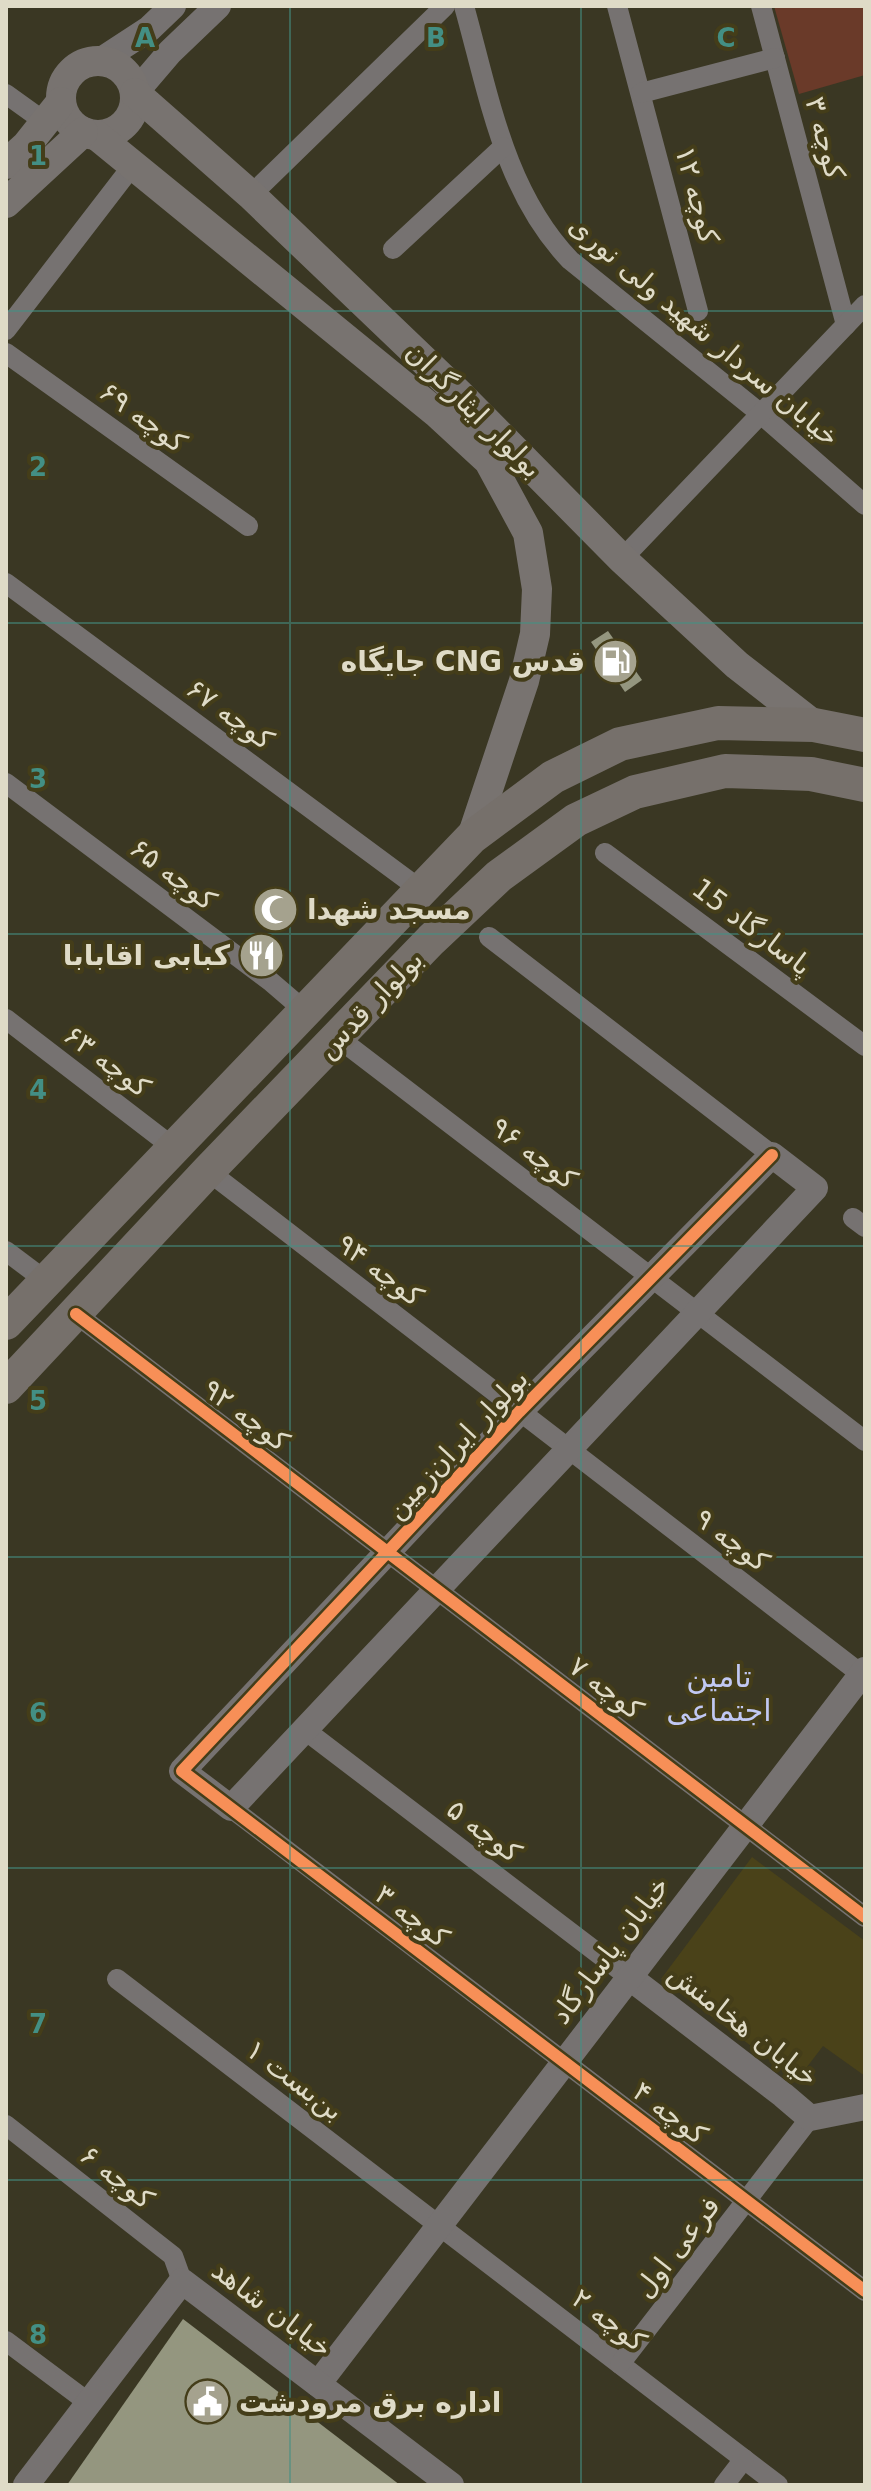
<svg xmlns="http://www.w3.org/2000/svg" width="871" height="2491" font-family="'DejaVu Sans','Noto Naskh Arabic',sans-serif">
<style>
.built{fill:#4a4219}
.green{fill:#6a3a29}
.building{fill:#94967f}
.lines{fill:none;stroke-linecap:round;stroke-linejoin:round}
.minor{stroke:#767271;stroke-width:20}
.tertiary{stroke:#767271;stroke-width:26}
.secondary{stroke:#787370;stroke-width:30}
.primary{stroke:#76706b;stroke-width:34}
.cycleway-casing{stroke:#443d19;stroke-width:17}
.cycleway{stroke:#f78f57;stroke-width:12}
.grid{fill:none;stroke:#438f84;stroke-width:2;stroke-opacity:0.55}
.labels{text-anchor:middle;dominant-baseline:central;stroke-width:8;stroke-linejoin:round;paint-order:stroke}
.street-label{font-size:28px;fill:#dfdbc7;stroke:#443d19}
.poi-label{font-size:28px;font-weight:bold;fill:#dfdbc7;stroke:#443d19;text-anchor:end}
.neighbourhood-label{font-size:30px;fill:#c1c8f3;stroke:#443d19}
.grid-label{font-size:26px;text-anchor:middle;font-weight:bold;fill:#438f84;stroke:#443d19;stroke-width:8;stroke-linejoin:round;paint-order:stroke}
</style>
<rect width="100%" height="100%" fill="#3a3723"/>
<polygon class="built" points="752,1857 865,1941 865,2076 823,2046 797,2080 661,1979"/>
<polygon class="green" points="774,6 865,6 865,75 799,94"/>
<g class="building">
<polygon points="608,631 642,680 625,692 591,642"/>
<polygon points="183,2319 400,2485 67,2485"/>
</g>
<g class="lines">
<g class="minor">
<path d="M 464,6 C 489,95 504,191 570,260 L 761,414 L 865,505"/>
<polyline points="617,6 698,311"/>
<polyline points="761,6 846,325"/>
<polyline points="641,93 775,58"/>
<polyline points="6,94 45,122"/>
<polyline points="251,195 445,6"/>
<polyline points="393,249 503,147"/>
<polyline points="6,330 133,165"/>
<polyline points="6,353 248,526"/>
<polyline points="622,559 865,305"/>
<polyline points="6,583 421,890"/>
<polyline points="6,783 270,981 305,1011"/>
<polyline points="605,853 865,1046"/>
<polyline points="489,937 772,1155"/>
<polyline points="6,1019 174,1148"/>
<polyline points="337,1037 865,1441"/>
<polyline points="208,1171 865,1677"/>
<polyline points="853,1218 865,1227"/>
<polyline points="6,1251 46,1281"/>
<polyline points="76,1314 865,1917"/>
<polyline points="305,1730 629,1977"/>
<polyline points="231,1808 865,2291"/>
<polyline points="117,1979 778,2485"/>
<polyline points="6,2125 173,2256 182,2281"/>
<polyline points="6,2341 89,2403"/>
<polyline points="620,2364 810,2118"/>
<polyline points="724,2485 744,2459"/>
</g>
<g class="tertiary">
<polyline points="100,61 149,29 173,6"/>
<polyline points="135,93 170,52 218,6"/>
<polygon points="772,1155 815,1188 231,1808 182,1771 519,1412"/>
<polyline points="629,1977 783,2095 810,2118 865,2107"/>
<polyline points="318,2384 865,1670"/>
<polyline points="26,2485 182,2281 451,2485"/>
</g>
<g class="secondary">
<circle cx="98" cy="98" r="37"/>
<polyline points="135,93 251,195 458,393 622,559 737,665 814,725"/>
<polyline points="96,135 438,414 489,461 528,533 537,589 535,634 524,681 472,837"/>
<polyline points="6,164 26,146 61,102"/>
<polyline points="6,203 83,132"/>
</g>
<g class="primary">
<polyline points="6,1323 472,837 553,777 620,744 718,723 814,725 865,735"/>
<polyline points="6,1387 208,1171 431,940 499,876 576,820 635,792 725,771 811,774 865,785"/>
</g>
<defs>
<g id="cycleway">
<polyline points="772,1155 519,1412 182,1771 865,2291"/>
<polyline points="76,1314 865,1917"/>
</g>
</defs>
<use href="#cycleway" class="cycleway-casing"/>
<use href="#cycleway" class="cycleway"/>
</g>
<path class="grid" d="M 290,6 L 290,2485M 581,6 L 581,2485M 6,311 L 865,311M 6,623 L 865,623M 6,934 L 865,934M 6,1246 L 865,1246M 6,1557 L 865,1557M 6,1868 L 865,1868M 6,2180 L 865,2180"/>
<defs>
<symbol id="fuel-disc" viewBox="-11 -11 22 22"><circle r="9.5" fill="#a5a28e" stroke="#443d19"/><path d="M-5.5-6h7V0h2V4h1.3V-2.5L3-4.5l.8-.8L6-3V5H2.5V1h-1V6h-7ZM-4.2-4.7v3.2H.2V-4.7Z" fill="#fff"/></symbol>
<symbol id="mosque-disc" viewBox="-11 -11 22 22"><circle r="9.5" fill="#a5a28e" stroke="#443d19"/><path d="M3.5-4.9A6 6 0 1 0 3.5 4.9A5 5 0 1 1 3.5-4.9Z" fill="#fff"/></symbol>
<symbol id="restaurant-disc" viewBox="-11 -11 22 22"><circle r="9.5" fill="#a5a28e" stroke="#443d19"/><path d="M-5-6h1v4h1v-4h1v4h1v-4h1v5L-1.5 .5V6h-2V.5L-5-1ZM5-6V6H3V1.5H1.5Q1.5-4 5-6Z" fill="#fff"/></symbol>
<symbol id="civic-disc" viewBox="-11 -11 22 22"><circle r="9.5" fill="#a5a28e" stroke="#443d19"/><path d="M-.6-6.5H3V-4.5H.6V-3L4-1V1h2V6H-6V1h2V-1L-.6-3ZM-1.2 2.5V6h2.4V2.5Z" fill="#fff"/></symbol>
</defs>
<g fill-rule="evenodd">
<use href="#fuel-disc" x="590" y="636" width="51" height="51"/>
<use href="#mosque-disc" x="250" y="884" width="51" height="51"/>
<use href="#restaurant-disc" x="236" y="930" width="51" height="51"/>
<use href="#civic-disc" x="182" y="2376" width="51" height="51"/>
</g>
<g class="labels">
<g class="street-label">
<text transform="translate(825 138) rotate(75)">کوچه ۳</text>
<text transform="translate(697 195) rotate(75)">کوچه ۱۲</text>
<text transform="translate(704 331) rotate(40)">خیابان سردار شهید ولی نوری</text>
<text transform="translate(474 410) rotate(45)">بولوار ایثارگران</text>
<text transform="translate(143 417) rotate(36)">کوچه ۶۹</text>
<text transform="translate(230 714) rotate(36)">کوچه ۶۷</text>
<text transform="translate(173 874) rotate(37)">کوچه ۶۵</text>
<text transform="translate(752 927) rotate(37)">پاسارگاد 15</text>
<text transform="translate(370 1004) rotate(-46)">بولوار قدس</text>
<text transform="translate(107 1061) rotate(37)">کوچه ۶۳</text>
<text transform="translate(534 1153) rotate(37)">کوچه ۹۶</text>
<text transform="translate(380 1270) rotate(37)">کوچه ۹۴</text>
<text transform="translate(246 1415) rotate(37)">کوچه ۹۲</text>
<text transform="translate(457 1444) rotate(-47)">بولوار ایران‌زمین</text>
<text transform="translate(732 1540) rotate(37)">کوچه ۹</text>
<text transform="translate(606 1688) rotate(37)">کوچه ۷</text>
<text transform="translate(484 1831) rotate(37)">کوچه ۵</text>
<text transform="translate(412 1916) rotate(37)">کوچه ۳</text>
<text transform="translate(610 1950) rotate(-53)">خیابان پاسارگاد</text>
<text transform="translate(743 2025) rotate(38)">خیابان هخامنش</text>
<text transform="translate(295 2080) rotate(37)">بن‌بست ۱</text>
<text transform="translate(670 2113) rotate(37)">کوچه ۴</text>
<text transform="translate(117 2177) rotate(38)">کوچه ۶</text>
<text transform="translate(677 2247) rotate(-52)">فرعی اول</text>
<text transform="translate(272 2309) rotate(37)">خیابان شاهد</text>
<text transform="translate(609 2320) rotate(37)">کوچه ۲</text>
</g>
<g class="poi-label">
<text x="585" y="661">جایگاه CNG قدس</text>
<text x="307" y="909" text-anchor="start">مسجد شهدا</text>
<text x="230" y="955">کبابی اقابابا</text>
<text x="239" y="2402" text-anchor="start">اداره برق مرودشت</text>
</g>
<g class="neighbourhood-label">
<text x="719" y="1676">تامین<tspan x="719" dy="34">اجتماعی</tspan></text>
</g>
</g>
<g class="grid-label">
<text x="145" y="47">A</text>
<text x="436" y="47">B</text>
<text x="726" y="47">C</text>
<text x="38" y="165">1</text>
<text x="38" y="476">2</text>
<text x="38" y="788">3</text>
<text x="38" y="1099">4</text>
<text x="38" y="1410">5</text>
<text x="38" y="1722">6</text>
<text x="38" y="2033">7</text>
<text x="38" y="2344">8</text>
</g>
<rect width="871" height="2491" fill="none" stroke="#dfdbc7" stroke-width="16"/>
</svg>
